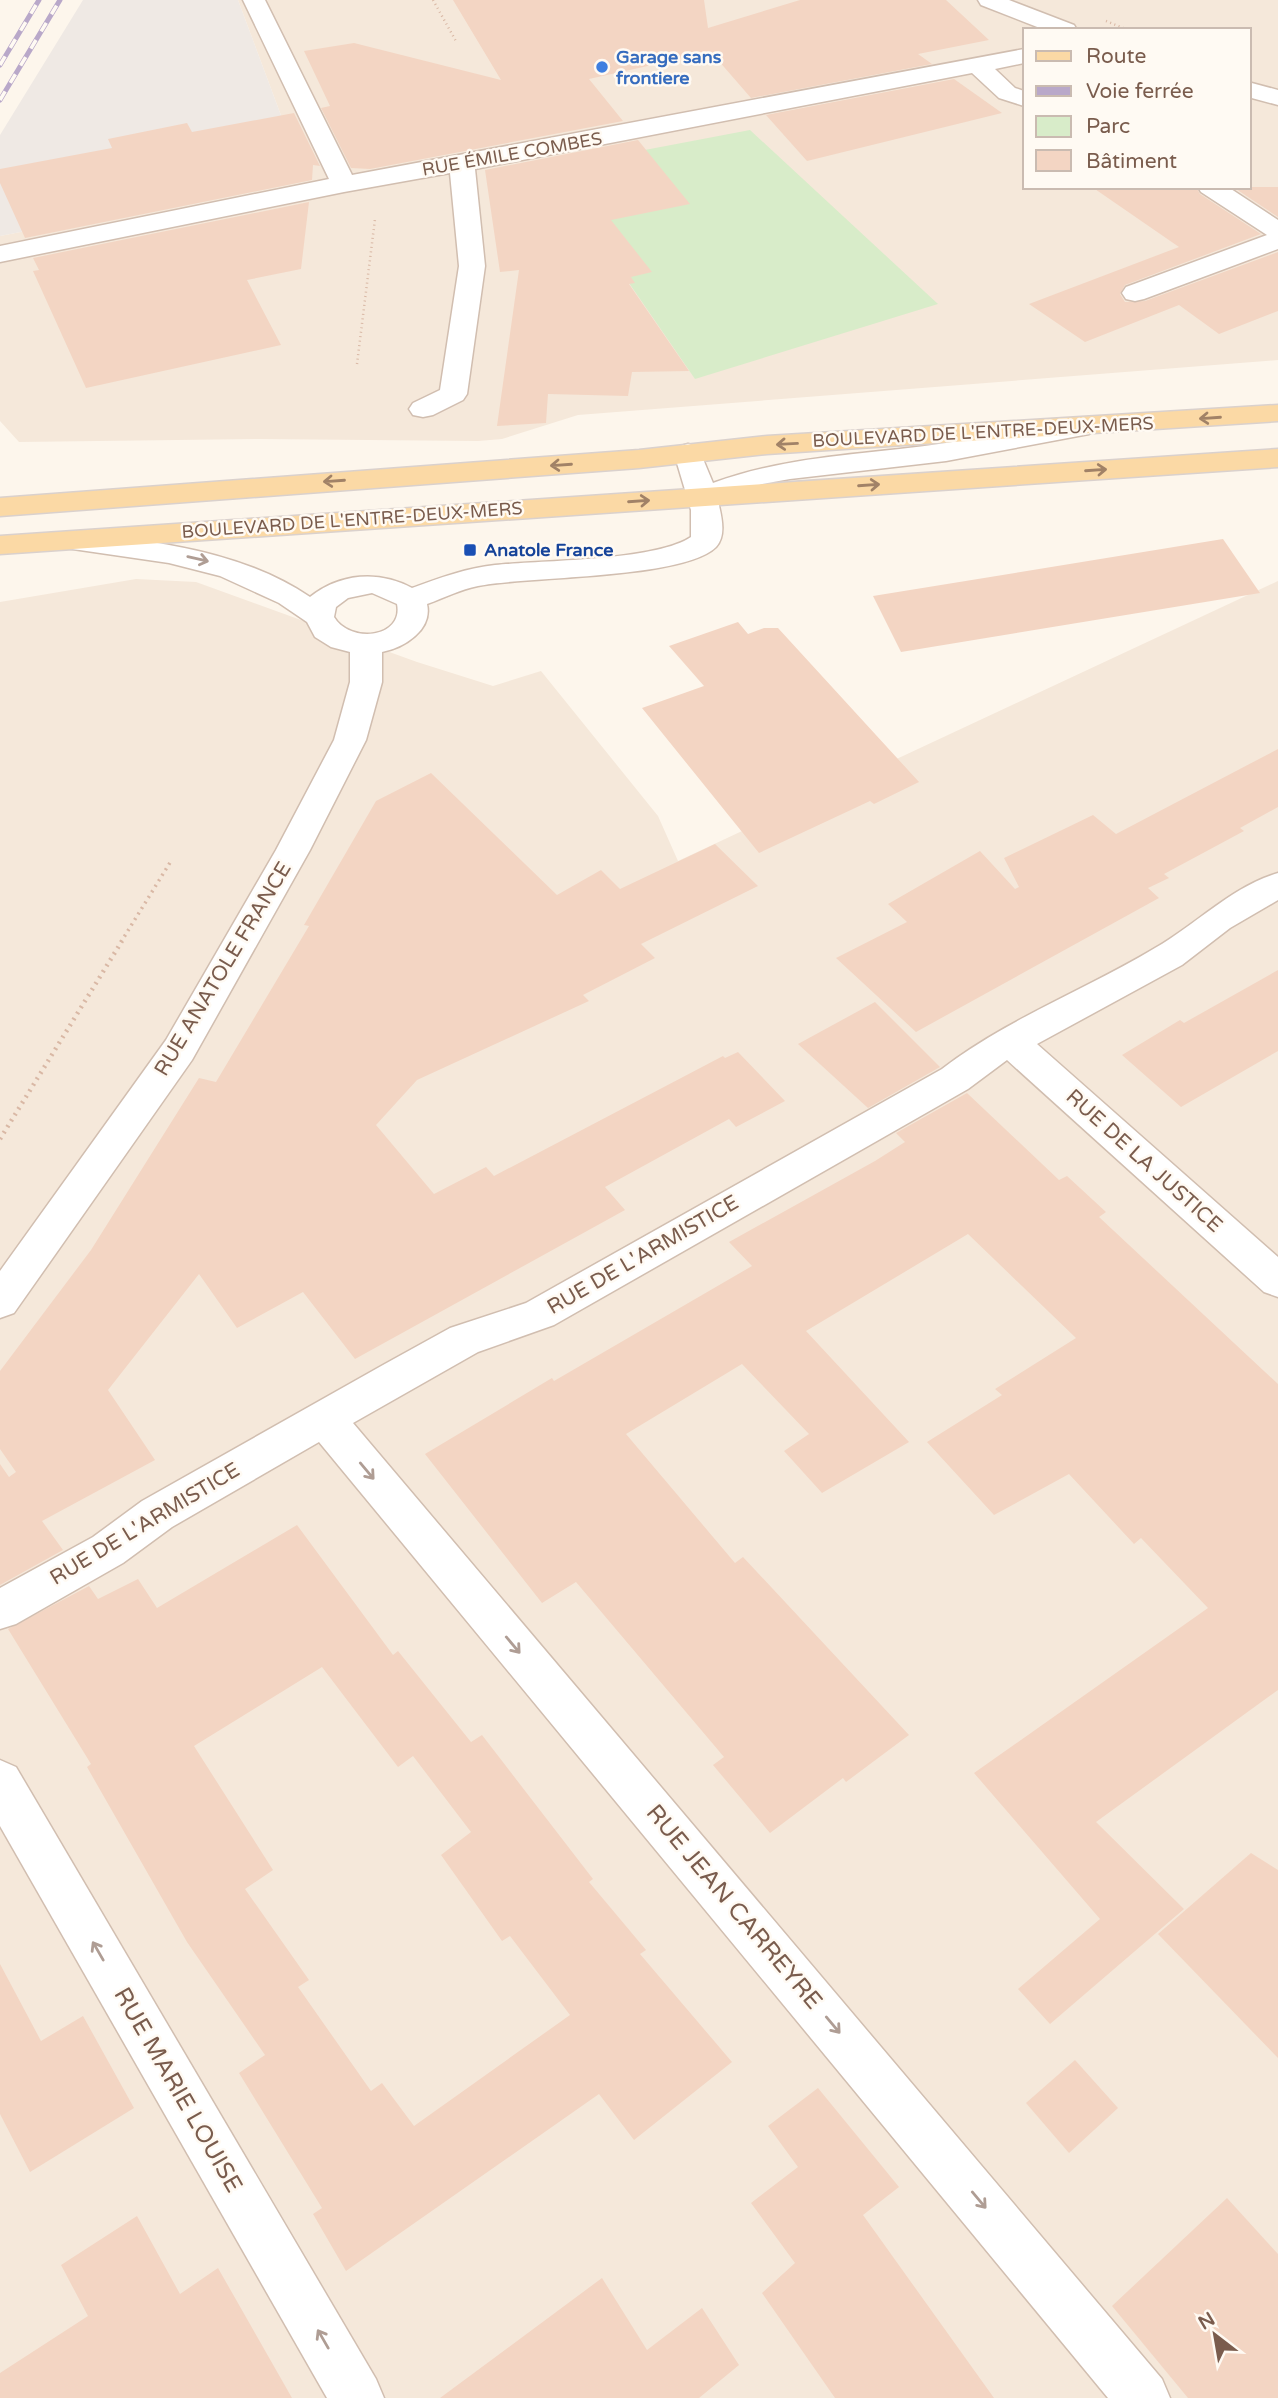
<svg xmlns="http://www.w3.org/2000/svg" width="1278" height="2398" font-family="'Varela Round',sans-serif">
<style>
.residential{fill:#f5e8da;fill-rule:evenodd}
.industrial{fill:#efe9e4}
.green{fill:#d8ecc9}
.building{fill:#f3d5c3;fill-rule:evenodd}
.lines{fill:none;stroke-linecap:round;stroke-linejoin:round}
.minor-casing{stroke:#d1beb0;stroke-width:3}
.major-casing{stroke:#dad1cd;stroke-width:3}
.path-far2{stroke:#d9b8a5;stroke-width:2.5;stroke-dasharray:1 3.5;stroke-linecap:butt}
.path-far1{stroke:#d9b8a5;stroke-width:3.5;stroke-dasharray:2 4.5;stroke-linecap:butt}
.path{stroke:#d9b8a5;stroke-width:4.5;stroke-dasharray:2 5;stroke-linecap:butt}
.minor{fill:#fff;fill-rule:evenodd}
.major{fill:#fbd9a5;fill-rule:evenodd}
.rail-casing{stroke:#b9a8c9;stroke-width:5}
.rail{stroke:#fffaf3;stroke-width:3.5;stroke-dasharray:10;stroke-linecap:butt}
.oneway{stroke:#a18267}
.oneway2{stroke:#af9d94}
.shop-dot{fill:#3f7fe0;stroke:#fffaf3;stroke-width:2.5}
.transit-dot{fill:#1a4fb4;stroke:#fffaf3;stroke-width:2.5}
.labels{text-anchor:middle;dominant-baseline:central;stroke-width:5;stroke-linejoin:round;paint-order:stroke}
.far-shop-label{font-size:18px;font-weight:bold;fill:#366cbe;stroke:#fffaf3;text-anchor:start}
.far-street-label{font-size:18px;fill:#7a5c4d;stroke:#fffaf3}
.far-transit-label{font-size:18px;font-weight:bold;fill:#164399;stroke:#fffaf3;text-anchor:start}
.street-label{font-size:21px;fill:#7a5c4d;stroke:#fffaf3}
.near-street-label{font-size:24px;fill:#7a5c4d;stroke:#fffaf3}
</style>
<rect width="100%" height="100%" fill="#fdf6ec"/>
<g class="residential">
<path d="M 238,0 L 1278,0 L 1278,360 L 578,415 L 502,439 L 478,441 L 259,439 L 19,442 L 0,421 L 0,236 L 304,177 ZM 1024,30 L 1248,30 L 1248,187 L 1024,187 Z"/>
<polygon points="136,579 196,582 417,662 493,686 541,671 658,816 678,861 1278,581 1278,2398 0,2398 0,602"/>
</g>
<polygon class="industrial" points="83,0 238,0 304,177 0,236 0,135"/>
<polygon class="green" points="750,130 938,304 695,379 550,168"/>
<g class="building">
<polygon points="453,0 704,0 708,28 800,0 946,0 989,40 918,54 932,64 751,98 711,52 589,79 623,121 370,169 351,168 321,108 330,106 304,51 354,43 501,80"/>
<polygon points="954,79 1002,113 807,161 766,115"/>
<polygon points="294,113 320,166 313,165 312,180 25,238 0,183 0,169 112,148 108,139 187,123 192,132"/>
<polygon points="638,140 690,204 611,220 652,272 631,277 635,283 629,284 689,371 632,372 628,396 548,394 546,423 497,426 519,270 500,272 485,170"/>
<polygon points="1092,187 1196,187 1200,194 1261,234 1125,285 1120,294 1125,302 1145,301 1278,252 1278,311 1219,334 1179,305 1085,342 1029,304 1179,247"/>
<polygon points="1233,187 1278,187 1278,217"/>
<polygon points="309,202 301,269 247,280 281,345 86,388 33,271 39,270 33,258"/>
<polygon points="1223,539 1260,593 901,652 873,596"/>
<polygon points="738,622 748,634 764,628 778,628 919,782 874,804 870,801 759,853 642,708 704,686 669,646"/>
<polygon points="1278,749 1278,807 1240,828 1244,831 1164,874 1169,878 1148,888 1159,898 916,1032 836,958 907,922 888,904 980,851 1015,889 1019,887 1004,858 1093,815 1116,834"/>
<polygon points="431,773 557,895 601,870 620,889 715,844 758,886 641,944 655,958 583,995 589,1001 417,1080 376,1125 434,1194 486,1167 494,1176 723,1056 725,1058 738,1052 785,1101 736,1127 729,1119 605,1187 625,1210 355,1359 303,1292 237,1328 199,1274 108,1390 155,1460 42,1521 63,1550 0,1585 0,1464 9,1477 16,1472 0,1449 0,1371 91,1250 199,1078 216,1082 309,926 304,925 376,801"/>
<polygon points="1278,970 1278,1051 1181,1107 1122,1055 1180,1020 1184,1023"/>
<polygon points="875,1002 940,1067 868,1108 798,1044"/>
<polygon points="967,1093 1059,1180 1067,1176 1106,1212 1099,1217 1278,1384 1278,1690 1096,1822 1184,1909 1050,2024 1018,1989 1100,1919 974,1773 1208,1608 1141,1538 1134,1544 1069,1474 994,1515 927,1442 1002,1395 995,1389 1076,1338 968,1234 806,1331 909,1442 822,1493 784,1451 809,1434 742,1364 626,1434 735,1563 743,1557 909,1735 846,1782 843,1778 770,1833 713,1765 724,1757 576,1582 542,1603 425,1454 552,1378 554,1381 752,1266 729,1242 875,1161 905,1142 896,1133"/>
<path d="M 297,1525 L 393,1655 L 398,1651 L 471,1742 L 482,1735 L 593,1879 L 589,1882 L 646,1950 L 640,1954 L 732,2062 L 634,2140 L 599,2094 L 346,2271 L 313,2214 L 322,2208 L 239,2073 L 265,2055 L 187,1942 L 87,1767 L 91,1764 L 8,1629 L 89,1586 L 98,1599 L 138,1579 L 157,1608 ZM 322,1667 L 398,1767 L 413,1756 L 471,1832 L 441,1855 L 502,1941 L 510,1936 L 570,2015 L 414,2126 L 382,2083 L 371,2091 L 298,1987 L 309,1980 L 245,1889 L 273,1870 L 194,1746 Z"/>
<polygon points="1251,1853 1278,1870 1278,2058 1158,1934"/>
<polygon points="0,1964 41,2041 83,2016 134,2108 30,2172 0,2114"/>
<polygon points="1075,2060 1118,2108 1069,2153 1026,2103"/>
<polygon points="818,2088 899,2187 863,2215 994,2398 835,2398 762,2293 795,2263 751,2203 798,2167 768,2126"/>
<polygon points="1227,2198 1278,2254 1278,2398 1188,2398 1112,2306"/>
<polygon points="137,2216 180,2294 218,2268 292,2398 0,2398 0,2373 88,2316 61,2265"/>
<polygon points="602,2278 647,2350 702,2308 739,2365 699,2398 440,2398"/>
</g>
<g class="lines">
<defs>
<g id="minor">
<polygon points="243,0 265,0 352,175 1024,49 1024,63 995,69 1015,88 1024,91 1024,106 999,98 972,73 475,169 485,266 467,394 463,400 433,415 423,417 413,415 409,409 413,403 440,390 459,266 450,173 344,192 0,262 0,246 329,179"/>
<polygon points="978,0 1009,0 1074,25 1077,30 1045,30 981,5"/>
<polygon points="1248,82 1278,90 1278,105 1248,97"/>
<polygon points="1198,187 1228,187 1278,220 1278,249 1144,299 1135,301 1126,299 1122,293 1126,287 1267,235 1201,192"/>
<path d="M 1079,419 L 1089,422 L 1093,428 L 1089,434 L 946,461 L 790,479 L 762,484 L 718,501 C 721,515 727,535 716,547 C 684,579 528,576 478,586 C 461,589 444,598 427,604 C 433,630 404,648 382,652 L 382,682 L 366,740 L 310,850 L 192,1060 L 14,1313 L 0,1318 L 0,1271 L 166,1040 L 276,850 L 334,740 L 350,682 L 350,652 L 331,647 L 315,637 L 307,622 L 279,603 L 220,576 L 169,563 L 59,547 L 55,541 L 59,535 C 77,530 96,534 114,537 C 181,545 253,558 310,597 C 340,573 379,570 412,588 C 440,578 466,568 495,565 C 543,560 655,561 691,537 L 691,510 L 674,453 L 678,447 L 688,444 L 698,447 L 713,483 C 788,455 867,455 946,443 C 991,437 1035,427 1079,419 ZM 372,593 L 397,604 C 404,638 350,644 334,617 L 336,607 L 348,598 Z"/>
<path d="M 1278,873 L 1278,900 L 1230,928 L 1182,965 L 1037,1044 L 1278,1257 L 1278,1297 L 1264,1292 L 1007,1060 L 968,1089 L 554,1325 L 478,1352 L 353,1423 L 1162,2379 L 1170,2398 L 1108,2398 L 319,1442 L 172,1527 L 123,1563 L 16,1624 L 0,1629 L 0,1588 L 93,1537 L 142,1501 L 383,1365 L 450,1328 L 526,1303 L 942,1069 C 1007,1019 1085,990 1155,948 C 1197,924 1231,887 1278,873 Z"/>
<polygon points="0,1760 16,1767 376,2379 384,2398 327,2398 0,1826"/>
</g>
<g id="major">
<polygon points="1278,405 1278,421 767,454 639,468 0,516 0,498 639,450 767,436"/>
<polygon points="1278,449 1278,467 0,554 0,536"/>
</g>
</defs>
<use href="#minor" class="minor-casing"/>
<use href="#major" class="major-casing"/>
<g class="path-far2">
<polyline points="433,0 457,43"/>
<polyline points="1106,21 1128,30"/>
<polyline points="357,364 375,219"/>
</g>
<polyline class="path-far1" points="121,942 171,861"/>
<polyline class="path" points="0,1139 122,941"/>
<use href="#minor" class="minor"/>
<use href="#major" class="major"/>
<defs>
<g id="rail">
<polyline points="0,65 39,0"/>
<polyline points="0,100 60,0"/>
</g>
</defs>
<use href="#rail" class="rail-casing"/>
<use href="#rail" class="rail"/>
</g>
<defs><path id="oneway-shaft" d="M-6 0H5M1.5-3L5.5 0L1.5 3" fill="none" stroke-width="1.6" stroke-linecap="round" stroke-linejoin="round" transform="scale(1.75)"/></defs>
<g class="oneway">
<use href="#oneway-shaft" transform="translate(1210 418) rotate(176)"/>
<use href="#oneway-shaft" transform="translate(787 444) rotate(177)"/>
<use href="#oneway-shaft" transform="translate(561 465) rotate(176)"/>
<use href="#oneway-shaft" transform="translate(1096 470) rotate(-4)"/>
<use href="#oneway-shaft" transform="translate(334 481) rotate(176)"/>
<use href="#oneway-shaft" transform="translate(869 485) rotate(-4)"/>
<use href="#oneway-shaft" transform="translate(639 501) rotate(-4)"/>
</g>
<g class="oneway2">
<use href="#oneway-shaft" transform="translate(198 559) rotate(13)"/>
<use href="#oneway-shaft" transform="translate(367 1471) rotate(50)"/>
<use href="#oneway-shaft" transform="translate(513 1645) rotate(50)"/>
<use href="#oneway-shaft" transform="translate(98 1951) rotate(-120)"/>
<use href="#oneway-shaft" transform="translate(833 2025) rotate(50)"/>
<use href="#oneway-shaft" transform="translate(979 2200) rotate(50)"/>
<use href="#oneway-shaft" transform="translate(323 2339) rotate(-120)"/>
</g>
<circle class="shop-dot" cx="602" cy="67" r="7"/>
<rect class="transit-dot" x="463" y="543" width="14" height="14" rx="3.5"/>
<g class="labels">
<g class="far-shop-label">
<text x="616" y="57">Garage sans<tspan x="616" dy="21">frontiere</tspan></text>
</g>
<g class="far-street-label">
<text transform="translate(512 154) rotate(-10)">RUE ÉMILE COMBES</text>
<text transform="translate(983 432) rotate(-3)">BOULEVARD DE L'ENTRE-DEUX-MERS</text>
<text transform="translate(352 520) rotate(-4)">BOULEVARD DE L'ENTRE-DEUX-MERS</text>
</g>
<g class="far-transit-label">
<text x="484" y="550">Anatole France</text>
</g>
<g class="street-label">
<text transform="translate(223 969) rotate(-59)">RUE ANATOLE FRANCE</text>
<text transform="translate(1144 1161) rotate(42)">RUE DE LA JUSTICE</text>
<text transform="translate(643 1255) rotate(-30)">RUE DE L'ARMISTICE</text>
<text transform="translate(145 1524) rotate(-31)">RUE DE L'ARMISTICE</text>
</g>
<g class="near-street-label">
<text transform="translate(734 1907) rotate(50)">RUE JEAN CARREYRE</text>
<text transform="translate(178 2090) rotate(60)">RUE MARIE LOUISE</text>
</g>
</g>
<rect x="1023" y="28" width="228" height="161" fill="#fffaf3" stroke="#cabbb1" stroke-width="2"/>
<rect x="1036" y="51" width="35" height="10" fill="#fbd9a5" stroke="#cabbb1" stroke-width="2"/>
<text x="1086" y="63" font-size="21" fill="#7a5c4d">Route</text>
<rect x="1036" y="86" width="35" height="10" fill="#b9a8c9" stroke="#cabbb1" stroke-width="2"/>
<text x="1086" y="98" font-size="21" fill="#7a5c4d">Voie ferrée</text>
<rect x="1036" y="116" width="35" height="21" fill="#d8ecc9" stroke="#cabbb1" stroke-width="2"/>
<text x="1086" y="133" font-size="21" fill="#7a5c4d">Parc</text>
<rect x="1036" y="150" width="35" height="21" fill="#f3d5c3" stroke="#cabbb1" stroke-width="2"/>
<text x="1086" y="168" font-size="21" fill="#7a5c4d">Bâtiment</text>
<g transform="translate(1215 2335) rotate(329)" stroke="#fffaf3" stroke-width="5" paint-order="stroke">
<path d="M0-5L12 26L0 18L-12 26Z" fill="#7a5c4d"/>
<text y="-10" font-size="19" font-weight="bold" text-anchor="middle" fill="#7a5c4d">N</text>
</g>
</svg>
